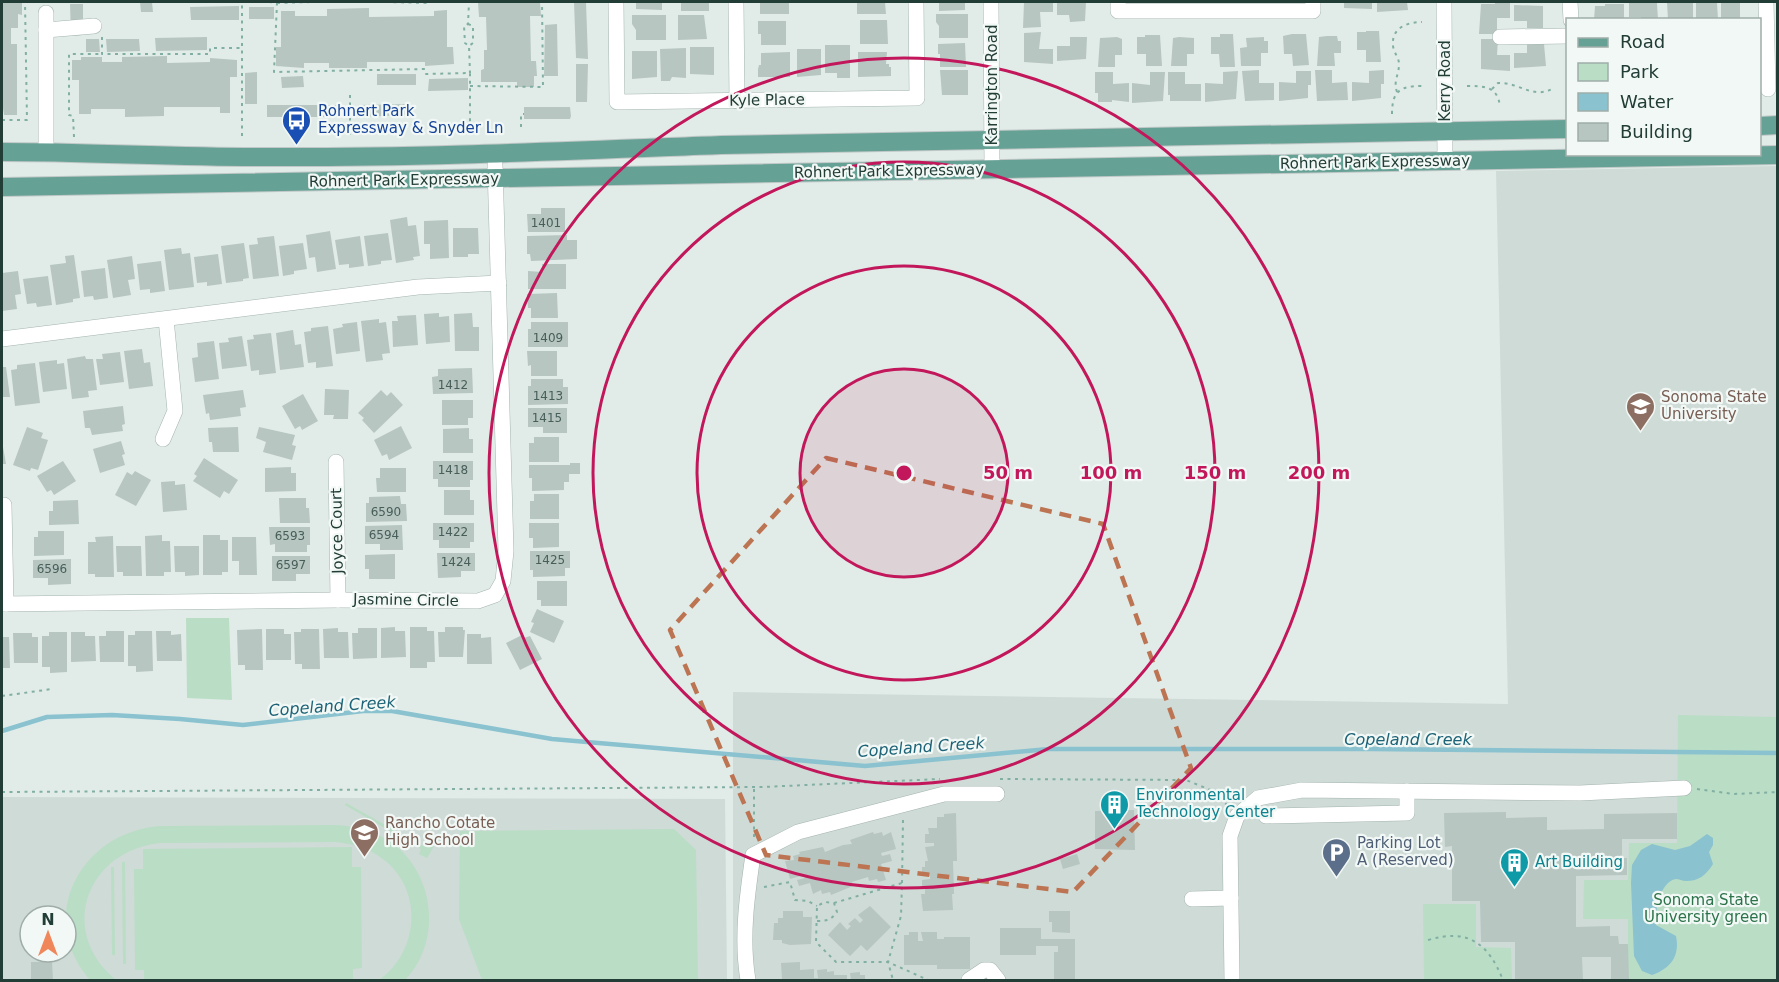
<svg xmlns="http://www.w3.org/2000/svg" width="1779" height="982" font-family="'DejaVu Sans',sans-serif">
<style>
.built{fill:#cfdbd7;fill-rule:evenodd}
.green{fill:#baddc5}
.water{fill:#8ac2d0}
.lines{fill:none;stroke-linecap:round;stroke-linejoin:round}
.stream{stroke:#8ac2d0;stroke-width:4.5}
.building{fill:#b7c6c1}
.minor-casing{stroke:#a4b4af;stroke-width:16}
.major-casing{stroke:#c1c8c7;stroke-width:20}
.path{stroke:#82afa3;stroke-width:2;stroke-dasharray:3 4.5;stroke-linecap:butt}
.minor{stroke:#fff;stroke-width:15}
.major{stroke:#66a195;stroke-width:18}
.marked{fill:none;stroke:#bc7452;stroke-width:4.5;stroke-dasharray:12 8;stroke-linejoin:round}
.ring{fill:none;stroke:#c2185b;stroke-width:3}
.labels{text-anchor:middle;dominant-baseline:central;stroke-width:4.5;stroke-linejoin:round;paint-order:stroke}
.number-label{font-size:12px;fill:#475e59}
.street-label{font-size:15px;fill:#223c36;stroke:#f2f8f5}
.transit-label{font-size:15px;fill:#164399;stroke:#f2f8f5;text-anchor:start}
.education-label{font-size:15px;fill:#785e54;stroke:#f2f8f5;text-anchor:start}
.culture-label{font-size:15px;fill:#0d838f;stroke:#f2f8f5;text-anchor:start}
.service-label{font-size:15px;fill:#4e5e75;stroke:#f2f8f5;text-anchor:start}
.park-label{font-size:15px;fill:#2c734b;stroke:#f2f8f5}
.water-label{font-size:16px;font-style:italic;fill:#1d6377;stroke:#f2f8f5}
.centre{fill:#c2185b;stroke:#f2f8f5;stroke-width:3}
.ring-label{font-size:18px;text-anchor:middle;font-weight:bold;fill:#c2185b;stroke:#f2f8f5;stroke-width:4.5;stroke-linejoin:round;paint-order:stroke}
</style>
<rect width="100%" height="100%" fill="#e1ece8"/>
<g class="built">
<polygon points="1777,166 1777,980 733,980 733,692 1508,704 1496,171"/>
<path d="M 2,797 L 725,799 L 727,980 L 2,980 ZM 30,916 L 66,916 L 66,952 L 30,952 Z"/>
</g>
<g class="green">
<polygon points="186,618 229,618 232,700 187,698"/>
<polygon points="1678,715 1777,717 1777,980 1628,980 1628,919 1583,919 1584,880 1628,880 1629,843 1677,843"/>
<polygon points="346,803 423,846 426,842 434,846 427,858 419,854 421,849 345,805"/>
<path d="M 335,825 C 357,826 377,832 395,845 C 436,878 441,943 405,980 L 379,980 C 419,952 424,890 383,859 C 369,848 353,844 335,842 L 160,843 C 86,851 57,932 116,980 L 90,980 C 35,917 81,832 160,826 Z"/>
<polygon points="674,829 696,850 698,980 482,980 459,919 460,831"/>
<polygon points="352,847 352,867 361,867 362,968 353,969 353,980 144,980 144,970 135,970 134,869 143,869 143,849"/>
<polygon points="122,862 125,862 126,964 123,964"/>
<polygon points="111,867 114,867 115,955 112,955"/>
<polygon points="1423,904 1476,904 1476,947 1511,948 1512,980 1424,980"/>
</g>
<path class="water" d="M 1707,834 L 1713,838 L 1713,845 L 1709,852 L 1713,864 C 1706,875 1699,881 1686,881 C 1682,881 1679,879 1676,879 C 1659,882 1655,912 1656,925 L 1676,936 C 1680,956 1671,968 1652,975 L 1642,971 L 1634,956 L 1631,883 L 1632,865 L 1641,850 L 1652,844 L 1675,850 L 1690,846 Z"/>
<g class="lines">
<polyline class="stream" points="2,731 47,717 112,715 180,719 243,725 363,711 392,711 552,739 865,766 1049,749 1371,749 1778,753"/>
</g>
<g class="building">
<polygon points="2,2 22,2 22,15 18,14 18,28 11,28 11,44 17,44 17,115 4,115 3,108 2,108"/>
<polygon points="140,2 152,2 153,12 141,12"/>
<polygon points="478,2 540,2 541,16 530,16 531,61 536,61 537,76 534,76 534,87 517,87 517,82 481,82 481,70 484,69 484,50 487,50 486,17 479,17"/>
<polygon points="574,2 586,2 588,59 576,58"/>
<polygon points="636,2 662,2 662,10 636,9"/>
<rect x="681" y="2" width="28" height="9"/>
<rect x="760" y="2" width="29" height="12"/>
<polygon points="857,2 885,2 886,14 857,14"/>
<polygon points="939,2 965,2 965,10 939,11"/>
<polygon points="1024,2 1053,2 1053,12 1040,12 1041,27 1023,28"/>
<polygon points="1057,2 1086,2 1085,21 1070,22 1069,15 1057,15"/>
<polygon points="1344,2 1372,2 1372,9 1344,8"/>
<polygon points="1377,2 1407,2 1408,10 1377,12"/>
<polygon points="1495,2 1510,2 1510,18 1497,18 1497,34 1479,34 1481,4 1495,4"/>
<polygon points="1629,2 1657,3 1658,20 1641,20 1641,17 1629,17"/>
<polygon points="1667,2 1693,2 1693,20 1668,20"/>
<polygon points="1696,2 1717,2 1718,20 1696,20"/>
<rect x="1721" y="2" width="19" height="18"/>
<polygon points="70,4 83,4 83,35 71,36"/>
<polygon points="1605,4 1624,4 1624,19 1594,20 1595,6 1605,6"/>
<polygon points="1514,5 1543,6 1543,28 1527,28 1527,21 1514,21"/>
<polygon points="239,6 239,20 191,20 190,7"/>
<rect x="249" y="7" width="25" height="12"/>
<polygon points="369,8 369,17 434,16 434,11 447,10 447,47 453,47 454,64 425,66 425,62 367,62 367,68 329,68 329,63 304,63 304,68 276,66 276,47 281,47 281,11 295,11 295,16 327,16 327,9"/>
<polygon points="936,14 968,14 968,38 939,38 939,26 936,22"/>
<polygon points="632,15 666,15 666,40 636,40 636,30 632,24"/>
<polygon points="678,15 704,15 707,39 678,40"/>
<polygon points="860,20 887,20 888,44 860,44"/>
<polygon points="758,21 786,21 786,45 761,45 761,34 758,34"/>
<polygon points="557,24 558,76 544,76 545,25"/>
<polygon points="1366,31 1379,31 1381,62 1366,62 1366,50 1357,50 1357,32 1366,32"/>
<polygon points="1041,32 1039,49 1053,49 1053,64 1024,62 1024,33"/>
<polygon points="1220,34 1233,34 1235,67 1220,67 1219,54 1211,54 1211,37 1220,37"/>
<polygon points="1292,34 1306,34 1309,65 1293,66 1292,54 1284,54 1283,36"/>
<polygon points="1145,35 1160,35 1162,66 1146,66 1146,54 1137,54 1137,37 1145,37"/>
<polygon points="1327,36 1337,36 1338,41 1341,41 1341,53 1334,53 1335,66 1317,66 1319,37"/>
<polygon points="207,37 207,50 156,51 155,38"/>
<polygon points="1070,37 1087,37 1086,59 1057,61 1057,46 1070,46"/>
<polygon points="1117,37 1122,39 1122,55 1115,55 1115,67 1098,67 1100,38"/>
<polygon points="1179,37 1194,38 1194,54 1187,54 1187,66 1171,66 1173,38"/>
<polygon points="1264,37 1264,41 1268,41 1268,53 1261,53 1261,66 1241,66 1240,48 1247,47 1246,38"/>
<polygon points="86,39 99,39 100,52 86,52"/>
<polygon points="106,39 139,39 140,51 107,52"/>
<polygon points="1481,39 1498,39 1497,55 1510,55 1510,71 1481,69"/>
<polygon points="965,43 966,67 940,67 940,54 938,54 938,44"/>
<polygon points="1527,44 1544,44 1546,66 1514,68 1514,53 1527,53"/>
<polygon points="825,45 850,45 850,78 837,78 837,73 825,73"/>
<polygon points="690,47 714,47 714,75 690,74"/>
<polygon points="686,48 686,78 672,77 670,81 661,81 660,49"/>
<polygon points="797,49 821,49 821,75 797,77"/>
<polygon points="632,51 657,51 657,77 632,79"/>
<polygon points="790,52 790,77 758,77 758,69 759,65 761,65 761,53"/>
<polygon points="858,52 887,52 886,64 889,64 889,67 891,67 891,76 858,77"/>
<polygon points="167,56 167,63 210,62 210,58 237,60 237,77 230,77 230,113 220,113 220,107 164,107 164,116 125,117 125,109 91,109 91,114 79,114 79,80 72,80 72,60 81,60 81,57 102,57 102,62 122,62 122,57"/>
<polygon points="576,64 588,64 587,102 576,102"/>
<polygon points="940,70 968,70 968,95 942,95"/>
<polygon points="1259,70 1259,83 1274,83 1274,100 1245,101 1242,71"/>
<polygon points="1315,70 1332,70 1332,83 1347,82 1348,100 1317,101"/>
<polygon points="1384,70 1384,84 1381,84 1381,98 1352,101 1352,82 1369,83 1369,71"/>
<polygon points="1238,71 1236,99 1205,102 1205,83 1223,84 1223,72"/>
<polygon points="1296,71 1311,71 1311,85 1308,85 1308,98 1279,101 1279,82 1296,83"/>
<polygon points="257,72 257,104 245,104 245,73"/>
<polygon points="1095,72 1113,72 1113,84 1129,83 1129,102 1112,100 1112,102 1098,102 1098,93 1095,93"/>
<polygon points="1150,72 1165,72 1163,101 1132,103 1132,83 1150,85"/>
<polygon points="1168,72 1185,72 1185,84 1201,84 1201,101 1170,101 1170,95 1168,95"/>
<rect x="377" y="74" width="39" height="11"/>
<polygon points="303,76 304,87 282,88 281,77"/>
<polygon points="468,78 468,90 428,91 429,79"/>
<polygon points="410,104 411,115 358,117 358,105"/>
<rect x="267" y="105" width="75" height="12"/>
<polygon points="524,107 570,107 571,116 570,119 524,119"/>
<polygon points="541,208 565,208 565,232 528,232 527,214 541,214"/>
<polygon points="407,217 408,226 416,225 420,256 413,257 414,260 396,263 390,220"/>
<polygon points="448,220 449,258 430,259 430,244 424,244 424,221"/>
<polygon points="453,228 478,228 479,254 468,254 468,257 453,257"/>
<polygon points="330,231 336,269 317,272 315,257 309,258 306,235"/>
<polygon points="388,233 392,260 381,261 381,264 368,266 364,236"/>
<polygon points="567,235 567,240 577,240 577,259 531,261 530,254 527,254 527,236"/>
<polygon points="274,236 279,276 253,279 249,245 258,244 257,238"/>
<polygon points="360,236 364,266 349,268 349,264 339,265 335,240"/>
<polygon points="244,243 249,278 243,279 243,281 226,283 221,246"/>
<polygon points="303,243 307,269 294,271 294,274 283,276 279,246"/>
<polygon points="181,248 182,254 190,253 194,287 169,290 164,250"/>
<polygon points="218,254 222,284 207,286 207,282 197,283 194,257"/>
<polygon points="74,255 80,298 73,299 73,302 56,305 50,265 66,263 65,256"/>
<polygon points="132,256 135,279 128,280 131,295 113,298 107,260"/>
<polygon points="161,261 165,291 150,293 150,289 140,290 137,264"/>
<polygon points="542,264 566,264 566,289 528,289 528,271 542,272"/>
<polygon points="105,268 108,298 94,300 93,296 84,297 81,271"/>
<polygon points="18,271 21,294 15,295 17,309 2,311 2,273"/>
<polygon points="48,276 52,305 37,307 36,303 27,304 23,279"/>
<polygon points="557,293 558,318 531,318 531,308 528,308 527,294"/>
<polygon points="439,313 439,317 449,316 450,342 426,344 424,314"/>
<polygon points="472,313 473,327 479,327 479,351 455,351 454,314"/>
<polygon points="416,315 418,345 393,347 392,321 398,321 397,316"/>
<polygon points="379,319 379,323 386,322 390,353 382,354 383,360 366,362 361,321"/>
<polygon points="357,322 360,351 336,354 333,329 343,327 342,324"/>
<polygon points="531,322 568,322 568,347 528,347 528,329 531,329"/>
<polygon points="328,326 333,366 316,368 316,362 308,363 304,332 311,331 311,328"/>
<polygon points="293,330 295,345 301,344 304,367 280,370 276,333"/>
<polygon points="271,333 276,373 259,375 259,370 251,371 247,340 254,339 253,335"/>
<polygon points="242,336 247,366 222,369 219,343 229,342 228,338"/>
<polygon points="214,341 219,379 195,382 192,358 198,357 197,343"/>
<polygon points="142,349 144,363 150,362 153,386 129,389 124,351"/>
<polygon points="527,351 557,351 557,376 531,376 531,365 528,366"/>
<polygon points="120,352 124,382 100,385 96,359 103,359 102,354"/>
<polygon points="85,356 86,359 93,359 97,390 88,391 89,397 72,399 67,359"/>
<polygon points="57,360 57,364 64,363 67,389 43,392 39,362"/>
<polygon points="35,363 40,403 15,406 11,370 17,369 17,365"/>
<polygon points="2,367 6,367 10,397 2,397"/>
<polygon points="472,368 473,393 433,394 432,377 438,376 438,369"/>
<polygon points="531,379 563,379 563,387 568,387 568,404 528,405 528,386 531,386"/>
<polygon points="325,389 349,390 348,419 333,419 334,415 324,415"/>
<polygon points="243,390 246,407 240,408 241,416 210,420 209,413 206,414 203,395"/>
<polygon points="381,390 387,396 391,392 403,405 374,433 362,420 364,418 358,413"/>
<polygon points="303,394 318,421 302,430 300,426 295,429 282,406"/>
<polygon points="442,400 473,400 473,418 468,418 468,425 442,425"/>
<polygon points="123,406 125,424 122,425 123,431 92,435 90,428 85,428 83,411"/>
<polygon points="528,408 567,408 567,433 543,433 543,427 528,427"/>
<polygon points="401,426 412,448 389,460 387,454 382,456 374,440"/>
<polygon points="27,427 43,433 41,438 48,440 38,470 31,468 30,471 13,465"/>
<polygon points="238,427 239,452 213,452 212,442 209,442 208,428"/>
<polygon points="259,427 295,435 292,445 296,446 292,460 263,452 266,442 256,438"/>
<polygon points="469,428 469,439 473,439 473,453 443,453 443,429"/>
<polygon points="534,437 559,437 559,462 529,462 529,443 534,443"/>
<polygon points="2,441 6,464 2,464"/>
<polygon points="121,441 125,454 122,455 125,465 100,473 93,449"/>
<polygon points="204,458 238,480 229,494 224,491 220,498 193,481 197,476 194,474"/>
<polygon points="63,461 76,481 54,495 51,490 47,492 37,476"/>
<polygon points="433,461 473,461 473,480 470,480 470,487 438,487 438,479 433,479"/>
<polygon points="570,463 580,463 580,474 569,474 569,482 564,482 564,490 532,491 532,478 529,478 529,465 570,465"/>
<polygon points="291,467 291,473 296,473 296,491 265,492 265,468"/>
<polygon points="380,468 406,468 406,492 377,492 376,478 380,478"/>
<polygon points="135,471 151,480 136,506 115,495 127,472 132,475"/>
<polygon points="175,481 175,485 185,484 187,510 163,512 161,482"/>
<polygon points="444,490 470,490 470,500 474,500 474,515 444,515"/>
<polygon points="534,494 559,494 559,519 530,519 530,501 534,501"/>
<polygon points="400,496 401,504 406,504 407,521 366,522 366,503 369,503 369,497"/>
<polygon points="279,498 306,498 306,508 309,508 310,523 280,523"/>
<polygon points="78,500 79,524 49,525 49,511 53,511 53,501"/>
<polygon points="433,523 474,523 474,542 470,542 470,548 439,548 439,540 433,540"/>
<polygon points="529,523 559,523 559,547 533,548 533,538 529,538"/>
<polygon points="402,525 403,550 380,550 380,544 365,544 365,526"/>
<polygon points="269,527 310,527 310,545 307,545 307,552 275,552 275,544 270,545"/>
<polygon points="38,531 64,531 64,555 34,556 34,537 38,537"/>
<polygon points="162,535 162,541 170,541 171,572 164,572 164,576 146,576 145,536"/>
<polygon points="203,535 220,535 220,540 228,540 228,572 222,572 222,575 203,575"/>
<polygon points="113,536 114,577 95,577 95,574 88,574 88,542 96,542 95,537"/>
<polygon points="232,537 256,537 257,575 239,575 239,561 232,561"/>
<polygon points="116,546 141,546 142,576 123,576 123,572 117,572"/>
<polygon points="174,546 199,546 199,575 185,576 185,572 175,572"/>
<polygon points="530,551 570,551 570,568 565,568 565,576 533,577 533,570 530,570"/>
<polygon points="437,553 475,553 475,571 461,571 461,577 438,578"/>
<polygon points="395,554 395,579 369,579 369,569 365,569 365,555"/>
<polygon points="272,556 310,556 310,574 296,574 296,581 272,581"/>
<polygon points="71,559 71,584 48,585 48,578 33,578 33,560"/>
<polygon points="537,581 567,581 567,606 541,606 541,600 537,600"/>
<polygon points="537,609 564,621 554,643 530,632 534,623 531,622"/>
<polygon points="395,627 395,631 405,631 406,657 381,658 381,628"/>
<polygon points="410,627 427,627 427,631 434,631 435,662 427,662 427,668 410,668"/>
<polygon points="445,627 463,627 463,630 465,630 463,657 439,657 438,632 445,632"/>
<polygon points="338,628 338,632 348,632 349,658 324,658 323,629"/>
<polygon points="358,628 377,628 377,658 353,659 352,633 358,633"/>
<polygon points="262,629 263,670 245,670 245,665 238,665 237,630"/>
<polygon points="266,629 284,629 284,634 291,634 291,660 266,660"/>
<polygon points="301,629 319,629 320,669 302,669 302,664 295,664 294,632 301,632"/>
<polygon points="106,631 124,631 124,662 100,662 99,636 106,636"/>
<polygon points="135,631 152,631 153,671 136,672 136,666 128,666 128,635 135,635"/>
<polygon points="156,631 171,631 171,635 181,634 182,661 157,661"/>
<polygon points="49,632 67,632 67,672 50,673 50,667 42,667 42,636 49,636"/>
<polygon points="71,632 85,632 85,636 95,636 96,661 71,662"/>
<polygon points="13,633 32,633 32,637 38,637 38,663 14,663"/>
<polygon points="467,634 481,634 481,638 491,637 492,664 467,664"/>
<polygon points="522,635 524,638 530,636 542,659 520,670 506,643"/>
<polygon points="2,637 9,637 10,668 2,668"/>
<polygon points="1134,810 1135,850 1095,849 1095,811"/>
<polygon points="1506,812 1506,818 1547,817 1547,830 1604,829 1604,814 1677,813 1677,839 1622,839 1622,858 1627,858 1627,875 1576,876 1576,927 1610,926 1610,936 1618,936 1619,944 1628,944 1629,980 1611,980 1611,957 1582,957 1583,980 1515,980 1515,942 1481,942 1480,901 1452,901 1452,846 1445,847 1444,813"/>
<polygon points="956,813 957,861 953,861 954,894 952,894 953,910 923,911 921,894 925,894 925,888 922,888 922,880 930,879 930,876 922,876 922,867 925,867 925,861 928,861 925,847 934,846 934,843 925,843 925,834 929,834 928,828 937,828 937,817 944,817 944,814"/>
<polygon points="873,832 874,834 882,832 883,836 891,832 896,849 881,853 882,856 890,854 892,861 881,864 886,880 878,882 877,879 869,881 868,877 852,882 853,886 831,895 830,892 822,894 821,890 813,894 810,883 799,886 797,880 805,878 804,875 790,879 785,861 794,860 793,856 800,854 799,852 823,847 825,852 843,845 852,844 850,840"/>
<polygon points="1077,854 1080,864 1063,869 1060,859"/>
<polygon points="870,906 891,927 867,951 861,945 850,956 828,935 840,922 847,930 851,926 848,924 855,918 860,923 863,920 858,915"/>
<polygon points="783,911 803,911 803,917 812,917 811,944 790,945 782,943 782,940 773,940 774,923 778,923 778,918 783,918"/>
<polygon points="1049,911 1070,911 1070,933 1052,932 1052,922 1049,922"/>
<polygon points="1000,928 1041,928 1041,939 1075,939 1075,980 1054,980 1054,952 1058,952 1058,946 1036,946 1036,955 1000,955"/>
<polygon points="909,932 918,932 918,941 923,941 921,932 937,932 937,939 944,939 944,937 970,937 970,969 937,969 937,965 904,965 904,935 909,935"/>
<polygon points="31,962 52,962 53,980 31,980"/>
<polygon points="800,962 800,970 814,969 814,978 818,978 817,970 827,969 827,972 834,971 834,975 847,975 847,980 782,980 781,963"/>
<polygon points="860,972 860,975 865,975 865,980 851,980 850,973"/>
</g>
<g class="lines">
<defs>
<g id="minor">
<polyline points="616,2 617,102 917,98 916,2"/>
<polyline points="736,2 737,101"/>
<polyline points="991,2 992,169"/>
<polyline points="1118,2 1118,11 1313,11 1313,2"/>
<polyline points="1444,2 1445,161"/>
<polyline points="1570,2 1571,20"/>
<polyline points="1766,2 1768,89"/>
<polyline points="46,30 94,26"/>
<polyline points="1500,37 1568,36"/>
<polyline points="46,152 46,13"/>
<polyline points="2,339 418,287 499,283"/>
<polyline points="163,439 175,411 166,319"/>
<polyline points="336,462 338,600"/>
<polyline points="4,505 6,604"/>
<polyline points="2,604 338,600 478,601 495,595 503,581 506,551 495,165"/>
<polyline points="1266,816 1407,813 1407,791"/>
<polyline points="1192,899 1231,898"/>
<path d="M 748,980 C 741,939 747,896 753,855 L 798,832 L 944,794 L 997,794"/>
<polyline points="969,980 984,970 990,970 998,980"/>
<polyline points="1232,980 1230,836 1237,816 1258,798 1302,790 1580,793 1684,788"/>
</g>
<g id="major">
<polyline points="1760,126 1778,125"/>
<path d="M 2,152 C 87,152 171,157 257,157 C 411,158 566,151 721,145 L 1568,129"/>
<polyline points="2,187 1778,155"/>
</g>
</defs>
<use href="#minor" class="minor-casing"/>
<use href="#major" class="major-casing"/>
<g class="path">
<polyline points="269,2 277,3 274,72 425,69 426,74 470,73 470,129"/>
<polyline points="386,2 430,3 430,2"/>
<polyline points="452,2 469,2 468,24 464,26 465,43 469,46 470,73"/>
<polyline points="277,3 313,2"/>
<polyline points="468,24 473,26 473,43 469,46"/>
<polyline points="102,37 102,54 210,54 210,48 241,48"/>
<polyline points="470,86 543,87 542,2"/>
<path d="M 1467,86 C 1484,86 1498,86 1500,107"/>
<path d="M 1492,89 L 1498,83 L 1503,83 C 1522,85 1535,99 1554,88"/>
<path d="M 1397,92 C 1393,81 1399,75 1399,64 C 1399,58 1394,53 1393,46 C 1391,28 1407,22 1422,22"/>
<polyline points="350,95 350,135"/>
<path d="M 1392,114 C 1392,90 1401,86 1422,86"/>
<polyline points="2,120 27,120 25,2"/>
<polyline points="521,127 521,114 524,114"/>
<polyline points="242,136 242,2"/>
<polyline points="74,137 73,116 69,115 69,54 102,54"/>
<polyline points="2,696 52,689"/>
<polyline points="1000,779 1186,780 1213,791 1227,805"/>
<polyline points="1697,789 1734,794 1778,792"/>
<polyline points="2,792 762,787 940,779"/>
<polyline points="754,837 754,787"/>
<polyline points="902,883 903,820"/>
<polyline points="764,887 790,882 795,900 808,901 817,906"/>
<polyline points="834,903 902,883 901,916 888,962 893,980"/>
<path d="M 817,921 C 827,921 831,920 837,912 L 834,903 L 825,902 L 817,906 L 816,942 L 836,962 L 888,962 L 928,980"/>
<path d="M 1428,940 C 1468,928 1488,943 1503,980"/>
</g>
<use href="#minor" class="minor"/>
<use href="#major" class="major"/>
</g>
<path class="marked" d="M 826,458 L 1103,524 L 1191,768 L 1073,892 L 766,855 L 670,630 Z"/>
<circle cx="904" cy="473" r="104" fill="#c2185b" fill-opacity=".12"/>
<g class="ring">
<circle cx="904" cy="473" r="104"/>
<circle cx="904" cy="473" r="207"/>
<circle cx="904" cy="473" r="311"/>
<circle cx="904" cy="473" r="415"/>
</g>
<defs>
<symbol id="bus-pin" viewBox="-11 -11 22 30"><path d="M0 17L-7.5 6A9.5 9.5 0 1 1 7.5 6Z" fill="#1a4fb4" stroke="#f2f8f5"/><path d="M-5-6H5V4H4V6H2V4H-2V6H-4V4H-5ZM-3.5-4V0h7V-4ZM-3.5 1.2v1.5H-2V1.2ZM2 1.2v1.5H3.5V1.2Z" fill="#fff"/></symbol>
<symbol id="university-pin" viewBox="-11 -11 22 30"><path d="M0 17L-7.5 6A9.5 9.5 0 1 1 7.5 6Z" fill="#8d6e63" stroke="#f2f8f5"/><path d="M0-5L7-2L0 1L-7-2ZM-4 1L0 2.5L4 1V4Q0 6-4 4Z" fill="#fff"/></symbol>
<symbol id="building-pin" viewBox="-11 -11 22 30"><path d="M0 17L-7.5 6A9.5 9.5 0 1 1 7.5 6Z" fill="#0f9aa8" stroke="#f2f8f5"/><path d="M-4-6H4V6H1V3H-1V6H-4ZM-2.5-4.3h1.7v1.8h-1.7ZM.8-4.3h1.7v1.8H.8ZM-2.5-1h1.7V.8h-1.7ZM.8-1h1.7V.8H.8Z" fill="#fff"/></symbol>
<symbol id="school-pin" viewBox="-11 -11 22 30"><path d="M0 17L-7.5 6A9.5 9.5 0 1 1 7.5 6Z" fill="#8d6e63" stroke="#f2f8f5"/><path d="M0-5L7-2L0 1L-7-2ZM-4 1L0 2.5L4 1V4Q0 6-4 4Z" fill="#fff"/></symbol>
<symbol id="parking-pin" viewBox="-11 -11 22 30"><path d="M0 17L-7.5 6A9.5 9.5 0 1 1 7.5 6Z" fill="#5c6f8a" stroke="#f2f8f5"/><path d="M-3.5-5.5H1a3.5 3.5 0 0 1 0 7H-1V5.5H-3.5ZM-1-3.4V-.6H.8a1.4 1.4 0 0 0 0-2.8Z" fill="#fff"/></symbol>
</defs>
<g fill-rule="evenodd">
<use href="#bus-pin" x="280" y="104" width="33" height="45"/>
<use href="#university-pin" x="1624" y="390" width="33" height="45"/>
<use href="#building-pin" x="1098" y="788" width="33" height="45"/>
<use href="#school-pin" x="348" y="816" width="33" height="45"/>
<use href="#parking-pin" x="1320" y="836" width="33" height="45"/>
<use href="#building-pin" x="1498" y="846" width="33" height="45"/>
</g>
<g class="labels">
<g class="number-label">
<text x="546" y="223">1401</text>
<text x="548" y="338">1409</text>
<text x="453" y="385">1412</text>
<text x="548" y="396">1413</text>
<text x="547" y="418">1415</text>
<text x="453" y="470">1418</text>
<text x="386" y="512">6590</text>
<text x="453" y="532">1422</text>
<text x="384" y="535">6594</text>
<text x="290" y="536">6593</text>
<text x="550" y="560">1425</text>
<text x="456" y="562">1424</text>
<text x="291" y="565">6597</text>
<text x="52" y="569">6596</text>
</g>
<g class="street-label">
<text transform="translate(1445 81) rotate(-90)">Kerry Road</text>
<text transform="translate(992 85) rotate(-90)">Karrington Road</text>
<text transform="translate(767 100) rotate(-1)">Kyle Place</text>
<text transform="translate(1375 162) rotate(-1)">Rohnert Park Expressway</text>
<text transform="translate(889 171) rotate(-1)">Rohnert Park Expressway</text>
<text transform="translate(404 180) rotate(-1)">Rohnert Park Expressway</text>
<text transform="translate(337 531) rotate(-91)">Joyce Court</text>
<text transform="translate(406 600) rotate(1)">Jasmine Circle</text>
</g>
<g class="transit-label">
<text x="318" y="111">Rohnert Park<tspan x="318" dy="17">Expressway &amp; Snyder Ln</tspan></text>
</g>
<g class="education-label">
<text x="1661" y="397">Sonoma State<tspan x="1661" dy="17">University</tspan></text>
<text x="385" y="823">Rancho Cotate<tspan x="385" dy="17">High School</tspan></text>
</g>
<g class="culture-label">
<text x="1136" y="795">Environmental<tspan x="1136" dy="17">Technology Center</tspan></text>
<text x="1535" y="862">Art Building</text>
</g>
<g class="service-label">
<text x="1357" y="843">Parking Lot<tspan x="1357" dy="17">A (Reserved)</tspan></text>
</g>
<g class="park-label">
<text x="1706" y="900">Sonoma State<tspan x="1706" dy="17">University green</tspan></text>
</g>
<g class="water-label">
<text transform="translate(332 706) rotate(-4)">Copeland Creek</text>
<text x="1408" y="739">Copeland Creek</text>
<text transform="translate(921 747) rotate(-4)">Copeland Creek</text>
</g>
</g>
<circle cx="904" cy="473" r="9" class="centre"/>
<g class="ring-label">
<text x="1008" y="479">50 m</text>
<text x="1111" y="479">100 m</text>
<text x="1215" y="479">150 m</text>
<text x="1319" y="479">200 m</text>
</g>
<rect width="1779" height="982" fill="none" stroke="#223c36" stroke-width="6"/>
<rect x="1566" y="18" width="195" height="138" fill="#f2f8f5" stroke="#9fada9" stroke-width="1.5"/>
<rect x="1578" y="38" width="30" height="9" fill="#66a195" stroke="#9fada9" stroke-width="1.5"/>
<text x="1620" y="48" font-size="18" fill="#223c36">Road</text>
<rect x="1578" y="63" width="30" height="18" fill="#baddc5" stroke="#9fada9" stroke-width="1.5"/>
<text x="1620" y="78" font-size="18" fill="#223c36">Park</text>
<rect x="1578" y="93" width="30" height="18" fill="#8ac2d0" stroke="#9fada9" stroke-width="1.5"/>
<text x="1620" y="108" font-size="18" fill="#223c36">Water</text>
<rect x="1578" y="123" width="30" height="18" fill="#b7c6c1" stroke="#9fada9" stroke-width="1.5"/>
<text x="1620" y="138" font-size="18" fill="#223c36">Building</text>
<g transform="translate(48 934)"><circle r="28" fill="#f2f8f5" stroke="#9fada9" stroke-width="1.5"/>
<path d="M0-4.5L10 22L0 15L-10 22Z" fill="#f0875b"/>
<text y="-9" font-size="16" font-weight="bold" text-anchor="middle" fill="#223c36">N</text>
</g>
</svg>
